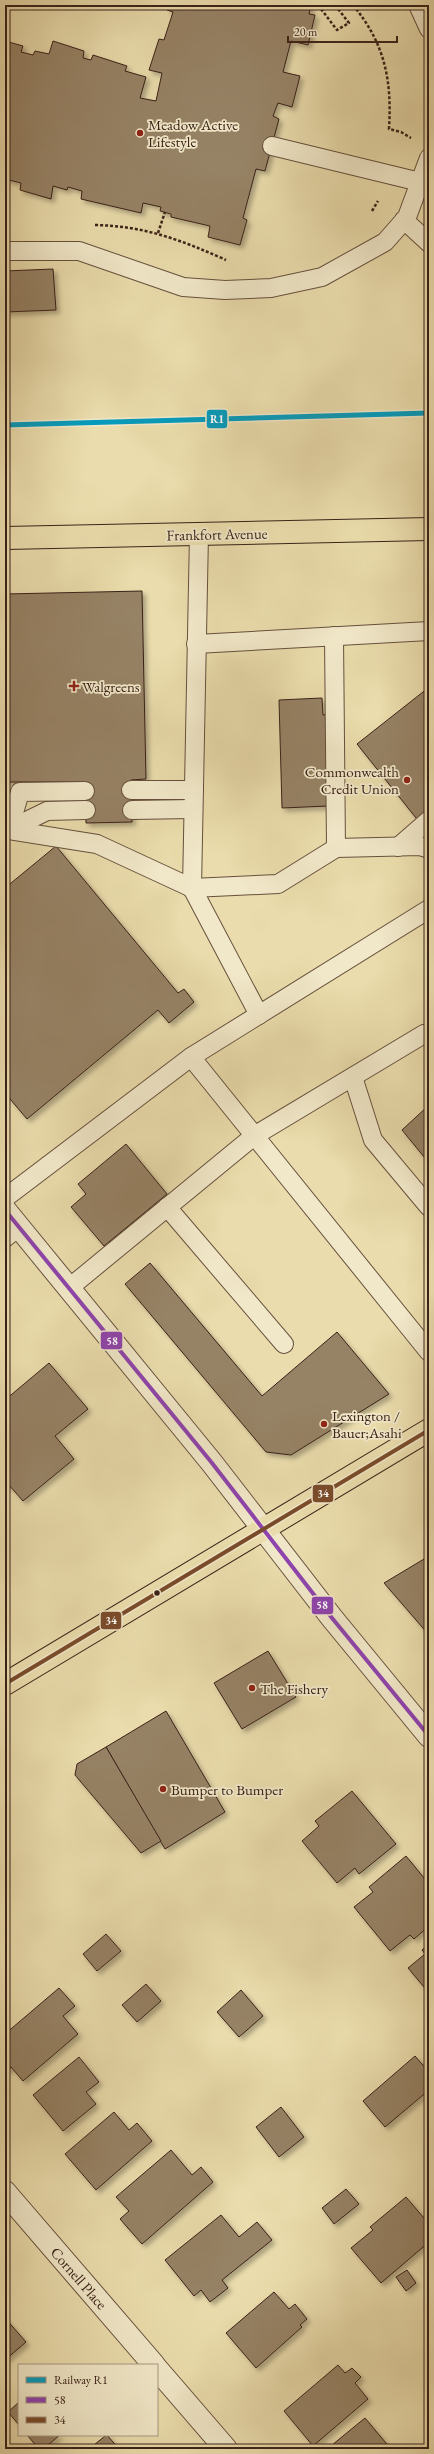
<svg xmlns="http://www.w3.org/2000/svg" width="434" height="2454" font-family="'EB Garamond',serif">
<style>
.building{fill:#968265;stroke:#3a2118;filter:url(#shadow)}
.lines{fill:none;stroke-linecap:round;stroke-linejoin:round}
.lane-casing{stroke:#66503d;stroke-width:20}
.street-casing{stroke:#66503d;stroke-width:24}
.primary-casing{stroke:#3a2118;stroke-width:24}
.path{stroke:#3a2118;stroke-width:2.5;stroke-dasharray:3 2;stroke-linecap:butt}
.lane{stroke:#f1e8c9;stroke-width:18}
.street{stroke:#f1e8c9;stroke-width:22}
.primary{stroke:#eadcac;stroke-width:22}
.bus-1-casing{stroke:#f1e8c9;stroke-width:7}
.bus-2-casing{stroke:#f1e8c9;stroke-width:7}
.bus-1{stroke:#8e44ad;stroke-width:4}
.bus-2{stroke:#7a4b2a;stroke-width:4}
.rail-1-casing{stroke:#f1e8c9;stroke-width:8}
.rail-1{stroke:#069bbc;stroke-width:5}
.poi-dot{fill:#8f2418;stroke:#f1e8c9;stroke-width:1.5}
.bus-dot{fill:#3a2118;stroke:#f1e8c9;stroke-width:1.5}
.labels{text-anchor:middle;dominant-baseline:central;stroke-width:3.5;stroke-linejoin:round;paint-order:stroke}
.poi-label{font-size:15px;fill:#3a2118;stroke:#f1e8c9;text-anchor:start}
.street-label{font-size:15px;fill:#3a2118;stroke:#f1e8c9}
.line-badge{stroke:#f1e8c9;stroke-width:1.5}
.badge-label{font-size:11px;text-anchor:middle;font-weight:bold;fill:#fff}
</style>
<defs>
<filter id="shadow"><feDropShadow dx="3.5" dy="3.5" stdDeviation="2" flood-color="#0004"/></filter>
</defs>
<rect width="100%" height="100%" fill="#eadcac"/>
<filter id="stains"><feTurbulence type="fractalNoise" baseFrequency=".005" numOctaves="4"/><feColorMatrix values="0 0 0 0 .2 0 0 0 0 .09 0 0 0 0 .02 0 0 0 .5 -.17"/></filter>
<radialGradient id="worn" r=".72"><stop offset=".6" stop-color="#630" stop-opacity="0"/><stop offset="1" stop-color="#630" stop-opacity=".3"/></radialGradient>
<g class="building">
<polygon points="168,5 311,5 309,14 315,15 308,45 291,41 283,72 300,76 292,107 278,103 273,116 279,119 265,171 256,169 243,218 247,220 240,245 208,237 210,226 171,217 171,214 160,211 161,207 143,203 141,213 81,199 82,191 68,187 67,190 53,186 51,199 20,190 21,183 5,179 5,41 23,46 21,52 33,55 35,51 49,54 53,41 84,51 83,58 91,60 93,55 127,66 125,71 146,77 140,98 156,101 162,73 149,70 159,39 164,40 173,12 167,10"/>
<polygon points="53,269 56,310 5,312 5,271"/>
<polygon points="142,591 146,779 131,780 132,822 86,823 85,782 5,782 5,594"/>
<polygon points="428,688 429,816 420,823 357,744"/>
<polygon points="322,698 323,715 332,714 333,737 326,738 328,806 282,808 279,700"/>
<polygon points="56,846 178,993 184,989 194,1002 169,1023 158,1010 27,1119 5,1093 5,888"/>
<polygon points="429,1105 429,1163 402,1130"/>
<polygon points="126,1144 167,1194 104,1246 71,1207 86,1194 78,1184"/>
<polygon points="150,1263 262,1396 337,1332 389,1394 291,1455 266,1452 125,1284"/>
<polygon points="49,1363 88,1409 55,1436 74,1459 23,1501 9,1485 5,1488 5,1400"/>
<polygon points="429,1556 429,1635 384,1583"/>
<polygon points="268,1651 296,1697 242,1729 214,1683"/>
<polygon points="166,1711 225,1812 165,1849 106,1747"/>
<polygon points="106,1747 161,1841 141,1853 75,1775 77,1764"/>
<polygon points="352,1791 396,1844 359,1874 355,1868 337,1883 302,1841 319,1826 315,1821"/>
<polygon points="406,1856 429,1884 429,1926 414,1939 410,1935 390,1951 354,1907 373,1892 369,1887"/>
<polygon points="106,1934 121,1951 97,1971 83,1954"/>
<polygon points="429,1944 429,1993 408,1968 425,1954 422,1950"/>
<polygon points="146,1984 161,2001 137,2022 122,2005"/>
<polygon points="59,1988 75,2006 63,2016 78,2034 23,2081 11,2067 5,2072 5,2034"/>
<polygon points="241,1990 263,2016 239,2037 217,2012"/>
<polygon points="415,2056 429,2072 429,2090 385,2127 363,2101"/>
<polygon points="79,2057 99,2082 86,2092 96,2104 63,2131 33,2095"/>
<polygon points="281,2107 304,2137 279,2157 256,2127"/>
<polygon points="114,2112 129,2130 137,2123 152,2141 96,2190 65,2154"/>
<polygon points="171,2150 192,2175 201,2167 213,2182 142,2244 120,2219 129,2211 116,2197"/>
<polygon points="346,2189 359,2204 334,2224 322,2208"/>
<polygon points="406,2197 429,2224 429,2242 381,2283 351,2248 373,2230 370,2227"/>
<polygon points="221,2215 239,2237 257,2222 272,2240 222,2280 228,2288 210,2302 201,2290 194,2296 165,2260"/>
<polygon points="407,2270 416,2283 406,2291 396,2277"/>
<polygon points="274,2292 289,2309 295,2304 307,2319 300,2325 302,2327 256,2368 226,2333"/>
<polygon points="5,2318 26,2342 5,2360"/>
<polygon points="338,2365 345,2373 352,2368 361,2377 355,2383 368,2399 313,2446 284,2411"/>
<polygon points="19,2402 19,2425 8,2412"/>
<polygon points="365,2418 391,2449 335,2449 332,2445"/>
<polygon points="27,2435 60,2435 43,2449 39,2449"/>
<polygon points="107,2435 119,2449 89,2449 105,2436"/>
</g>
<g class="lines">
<defs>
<g id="lane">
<polyline points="418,5 429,29"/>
<polyline points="272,146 420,182"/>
<polyline points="404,220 429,243"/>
<polyline points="5,251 79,251 183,287 225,290 271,288 322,277 385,242 407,217 429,158"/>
<polyline points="199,534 192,888 259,1015"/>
<polyline points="334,636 336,848"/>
<polyline points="196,644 429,631"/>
<polyline points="131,790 194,790"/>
<polyline points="132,810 193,809"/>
<polyline points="9,830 97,844 192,888 278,884 336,848 420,846 429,849"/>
<polyline points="9,830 20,792 85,791"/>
<polyline points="6,831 47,811 86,810"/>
<polyline points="398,847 429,820"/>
<polyline points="429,909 191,1057 429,1352"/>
<polyline points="353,1077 373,1140 429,1207"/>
<polyline points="5,1198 191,1057"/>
<polyline points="167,1207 284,1344"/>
<polyline points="5,1238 19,1227"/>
<polyline points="69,1288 254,1136 424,1034"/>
</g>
<g id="street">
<polyline points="5,1210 212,1463 332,1618 429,1736"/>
<polyline points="5,2192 154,2365"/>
<polyline points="157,2369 226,2449"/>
</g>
<g id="primary">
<polyline points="5,538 429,529"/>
<polyline points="5,1684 429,1430"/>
</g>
</defs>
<use href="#lane" class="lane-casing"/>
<use href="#street" class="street-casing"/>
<use href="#primary" class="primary-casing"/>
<g class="path">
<polyline points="318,5 337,30 349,23 335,5"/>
<path d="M 353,5 C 385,44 392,80 389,129 L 401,132 L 411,138"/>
<polyline points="372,211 378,201"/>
<path d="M 95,225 C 145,226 181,240 226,260"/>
<polyline points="158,233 165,212"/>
</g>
<use href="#lane" class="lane"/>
<use href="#street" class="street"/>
<use href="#primary" class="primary"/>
<defs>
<polyline id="bus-1" points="5,1210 212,1463 332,1618 429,1736"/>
<polyline id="bus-2" points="5,1684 429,1430"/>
</defs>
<use href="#bus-1" class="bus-1-casing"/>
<use href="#bus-2" class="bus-2-casing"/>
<use href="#bus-1" class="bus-1"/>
<use href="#bus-2" class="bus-2"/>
<defs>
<polyline id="rail-1" points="5,425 429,413"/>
</defs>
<use href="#rail-1" class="rail-1-casing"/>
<use href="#rail-1" class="rail-1"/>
</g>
<g class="poi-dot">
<circle cx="140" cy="133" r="4"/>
<path d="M72 680h4v4h4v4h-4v4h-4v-4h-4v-4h4z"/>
<circle cx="407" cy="780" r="4"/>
<circle cx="324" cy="1424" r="4"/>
<circle cx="252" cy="1688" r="4"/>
<circle cx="163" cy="1789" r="4"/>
</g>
<circle class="bus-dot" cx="157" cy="1593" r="3.5"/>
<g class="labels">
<g class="poi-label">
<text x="148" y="124">Meadow Active<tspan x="148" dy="17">Lifestyle</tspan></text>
<text x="82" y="686">Walgreens</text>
<text x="399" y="771" text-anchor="end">Commonwealth<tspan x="399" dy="17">Credit Union</tspan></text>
<text x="332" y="1415">Lexington /<tspan x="332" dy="17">Bauer;Asahi</tspan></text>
<text x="260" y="1688">The Fishery</text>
<text x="171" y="1789">Bumper to Bumper</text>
</g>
<g class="street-label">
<text transform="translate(217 534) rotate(-1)">Frankfort Avenue</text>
<text transform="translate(79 2278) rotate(49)">Cornell Place</text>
</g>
</g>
<g class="line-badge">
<rect x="206" y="409" width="22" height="20" rx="4" fill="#069bbc"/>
<rect x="100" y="1331" width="23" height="19" rx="4" fill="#8e44ad"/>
<rect x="312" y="1484" width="22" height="19" rx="4" fill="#7a4b2a"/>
<rect x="311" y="1596" width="23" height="19" rx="4" fill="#8e44ad"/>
<rect x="100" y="1611" width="22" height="19" rx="4" fill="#7a4b2a"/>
</g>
<g class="badge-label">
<text x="217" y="423">R1</text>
<text x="112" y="1345">58</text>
<text x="323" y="1497">34</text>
<text x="322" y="1609">58</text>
<text x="111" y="1624">34</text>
</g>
<rect width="434" height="2454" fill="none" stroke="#eadcac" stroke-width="20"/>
<rect x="6" y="6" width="422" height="2442" fill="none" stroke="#3a2118" stroke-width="2"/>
<rect x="10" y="10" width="414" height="2434" fill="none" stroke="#3a2118"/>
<rect x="18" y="2364" width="140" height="72" fill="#f1e8c9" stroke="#a89882"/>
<rect x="26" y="2377" width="20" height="6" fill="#069bbc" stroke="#a89882"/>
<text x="54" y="2384" font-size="12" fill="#3a2118">Railway R1</text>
<rect x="26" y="2397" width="20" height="6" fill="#8e44ad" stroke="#a89882"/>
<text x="54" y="2404" font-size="12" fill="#3a2118">58</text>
<rect x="26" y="2417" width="20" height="6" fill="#7a4b2a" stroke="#a89882"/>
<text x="54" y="2424" font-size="12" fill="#3a2118">34</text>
<path d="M288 36v6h109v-6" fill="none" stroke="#3a2118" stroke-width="2"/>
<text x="294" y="36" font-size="12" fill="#3a2118" stroke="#f1e8c9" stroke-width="3" paint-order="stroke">20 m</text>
<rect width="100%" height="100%" filter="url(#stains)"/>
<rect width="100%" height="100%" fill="url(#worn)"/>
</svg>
